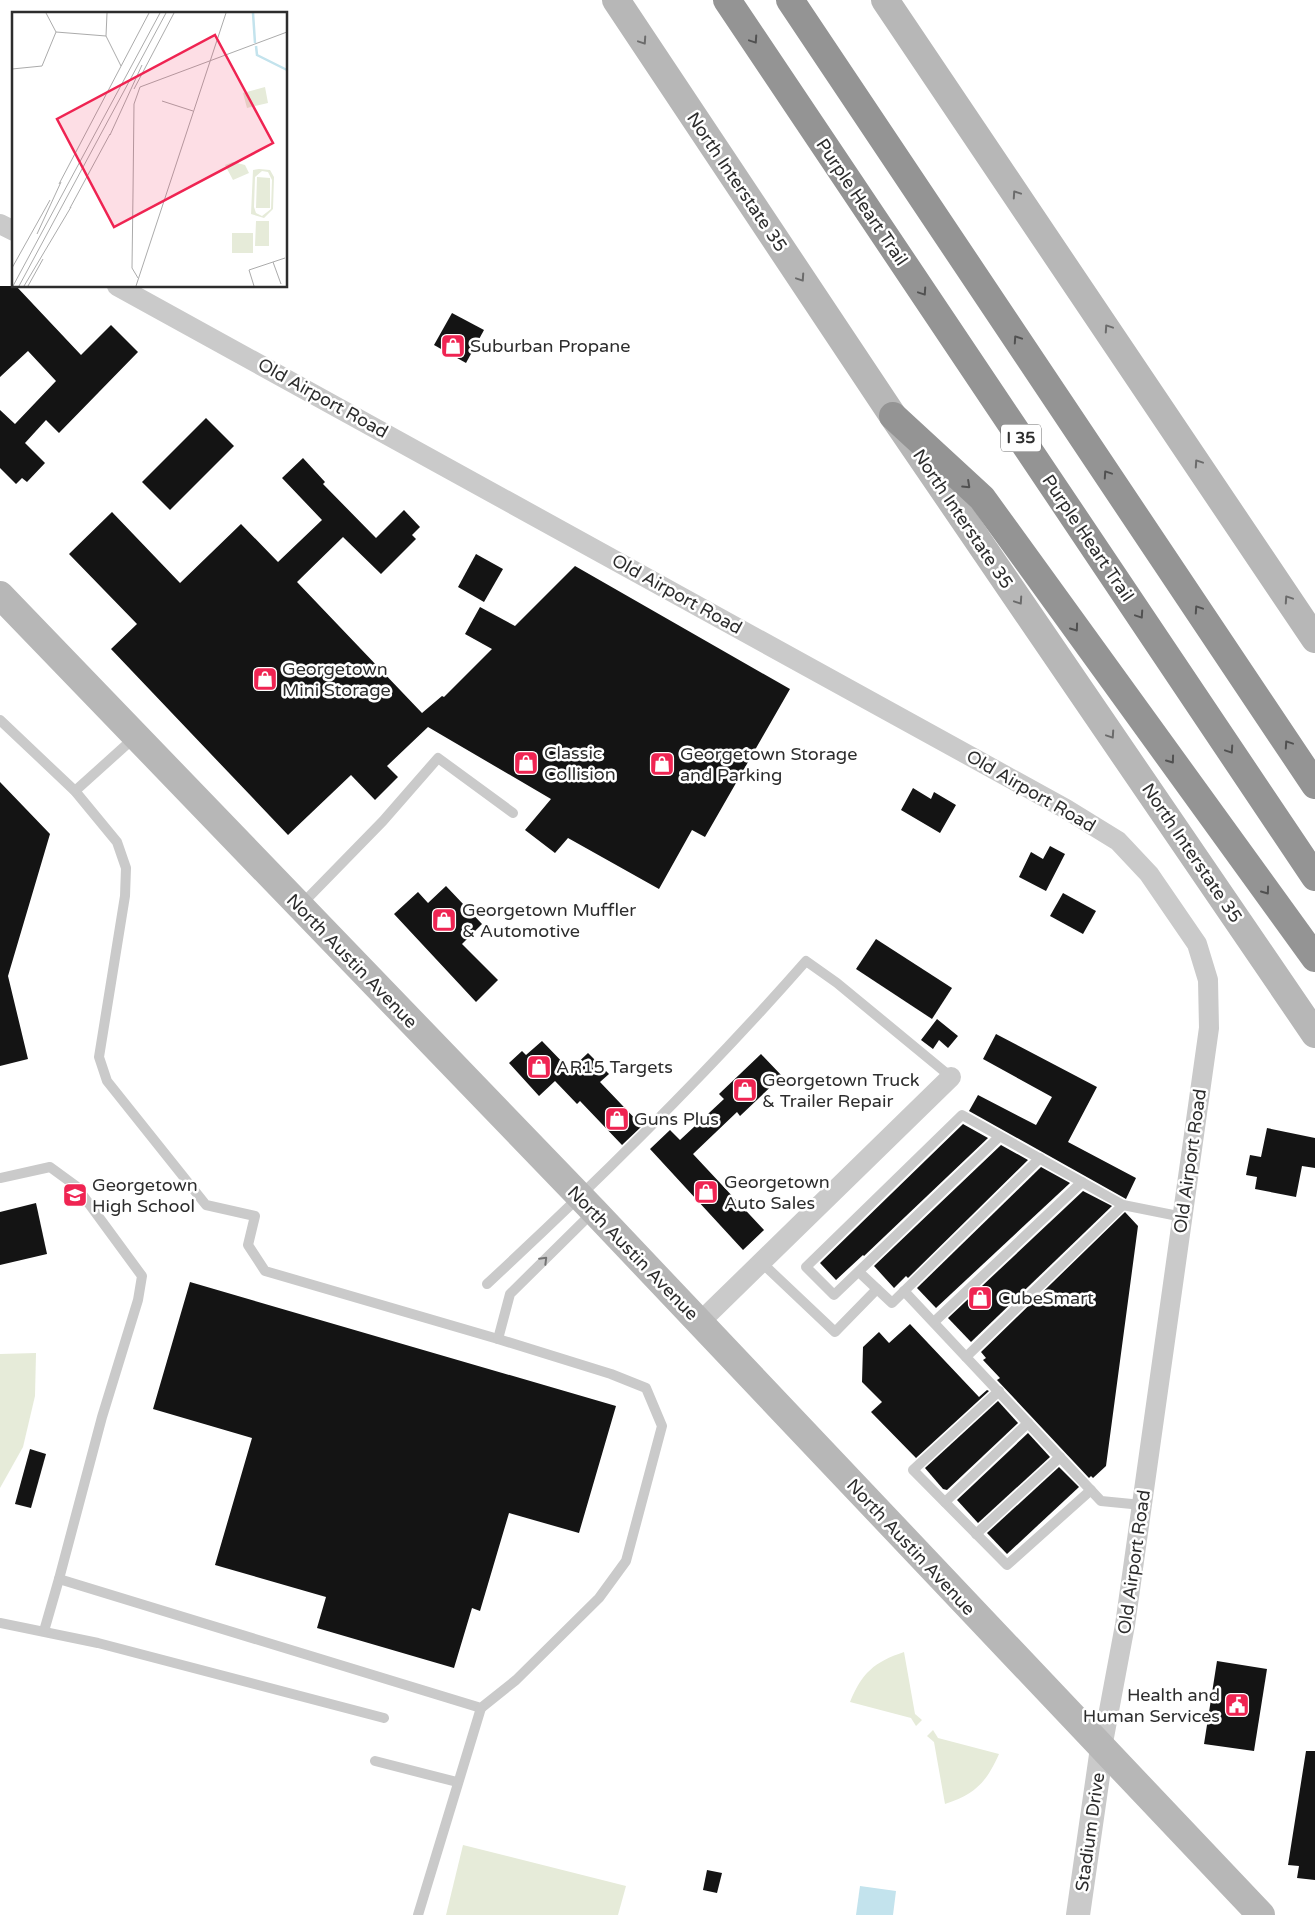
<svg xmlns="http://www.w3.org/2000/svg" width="1315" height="1915" font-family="'Varela Round',sans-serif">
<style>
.green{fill:#e6ebd9}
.water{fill:#c3e3ed}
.building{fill:#141414}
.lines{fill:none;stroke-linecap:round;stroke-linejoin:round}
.service{stroke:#cacaca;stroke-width:10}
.minor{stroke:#cacaca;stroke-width:20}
.tertiary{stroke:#cacaca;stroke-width:24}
.secondary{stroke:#b7b7b7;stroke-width:28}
.motorway{stroke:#949494;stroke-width:28}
.oneway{stroke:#515151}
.oneway2{stroke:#6b6b6b}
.oneway3{stroke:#747474}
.labels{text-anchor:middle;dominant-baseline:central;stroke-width:5;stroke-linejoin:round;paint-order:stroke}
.shield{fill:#fff;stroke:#6c6c6c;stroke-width:1}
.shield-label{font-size:16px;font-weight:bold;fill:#2d2d2d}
.street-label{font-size:18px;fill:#2d2d2d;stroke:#fff}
.poi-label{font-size:18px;fill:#2d2d2d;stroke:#fff;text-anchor:start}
.inset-river{fill:none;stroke:#c3e3ed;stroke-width:2.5}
.inset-road{fill:none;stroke:#ababab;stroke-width:1}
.view{fill:#ef2452;fill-opacity:0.15;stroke:#ef2452;stroke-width:2.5}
.inset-edge{fill:none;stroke:#2d2d2d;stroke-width:2.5}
</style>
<rect width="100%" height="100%" fill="#fff"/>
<g class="green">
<polygon points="36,1353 35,1396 23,1447 0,1488 0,1354"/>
<path d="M 904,1652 L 915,1714 L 922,1720 L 916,1726 L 911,1718 L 850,1702 C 862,1673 874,1662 904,1652 Z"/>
<path d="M 933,1730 L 938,1738 L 999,1754 C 986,1783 975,1794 945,1804 L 934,1742 L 927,1736 Z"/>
<polygon points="463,1845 626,1886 618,1915 446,1915"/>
</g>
<polygon class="water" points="860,1886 896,1891 893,1915 856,1915"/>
<g class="building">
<polygon points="0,286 16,286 81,355 111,325 138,352 59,433 46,420 25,443 45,463 27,482 22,478 16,484 0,468 0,410 15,424 56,381 28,351 0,377"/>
<polygon points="452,313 484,330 466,363 434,345"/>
<polygon points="206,418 234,446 170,510 142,482"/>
<polygon points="303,458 325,482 323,484 376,538 404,510 420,527 412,535 416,539 381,574 343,537 297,582 422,713 442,696 444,697 492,649 465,634 480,607 515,626 575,566 790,689 705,837 692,830 659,889 568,838 555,853 525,830 551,799 428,727 387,766 398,777 375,800 351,775 288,835 111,649 137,624 69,554 112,512 180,583 241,524 278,562 322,520 282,478"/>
<polygon points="476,554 503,569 484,602 458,587"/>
<polygon points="0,782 50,834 8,976 28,1059 0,1066"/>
<polygon points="913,788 931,799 934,792 956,805 940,833 901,810"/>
<polygon points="1050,846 1065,854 1046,891 1019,877 1031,852 1043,859"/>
<polygon points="446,886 482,924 462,944 498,980 476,1002 394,914 418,892 428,903"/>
<polygon points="1063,893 1096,911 1083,934 1050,916"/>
<polygon points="876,939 952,988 932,1019 856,969"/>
<polygon points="937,1019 958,1036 948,1048 939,1040 933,1049 921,1040"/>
<polygon points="996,1034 1097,1087 1068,1142 1136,1178 1126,1199 969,1111 978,1095 1036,1125 1052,1097 983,1059"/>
<polygon points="542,1041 570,1070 588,1053 609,1074 600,1082 642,1126 622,1145 580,1101 577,1104 555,1081 539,1096 509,1063 522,1051 526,1055"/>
<polygon points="761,1054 782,1076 740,1116 737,1112 693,1154 764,1230 743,1250 650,1149 670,1130 680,1140 724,1099 719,1094"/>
<polygon points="963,1124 988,1138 864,1256 863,1255 836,1280 820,1263"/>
<polygon points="1267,1128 1315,1138 1315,1168 1302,1166 1296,1197 1255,1189 1257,1177 1246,1175 1250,1155 1261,1157"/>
<polygon points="1001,1145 1028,1160 908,1278 906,1276 894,1288 874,1266"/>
<polygon points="1041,1167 1070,1183 936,1308 917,1288"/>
<polygon points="1083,1191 1112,1206 971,1342 948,1318"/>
<polygon points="36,1203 47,1254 0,1265 0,1212"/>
<polygon points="1125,1212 1138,1226 1106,1466 1093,1478 1091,1476 1089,1478 997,1380 1000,1378 983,1360 986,1358 981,1352"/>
<polygon points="190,1282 616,1406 579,1533 509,1513 480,1611 472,1608 454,1668 317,1628 326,1597 215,1565 252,1438 153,1409"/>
<polygon points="910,1324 979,1397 987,1390 989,1391 916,1458 871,1412 882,1402 862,1382 863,1347 879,1332 889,1343"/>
<polygon points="998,1401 1018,1423 947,1490 943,1489 925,1468"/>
<polygon points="1028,1433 1050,1457 978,1523 957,1500"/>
<polygon points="30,1449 46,1454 31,1508 15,1504"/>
<polygon points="1059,1467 1079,1487 1007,1554 987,1533"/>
<polygon points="1217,1661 1267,1669 1254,1751 1204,1744"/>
<polygon points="1306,1751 1315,1751 1315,1880 1297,1878 1299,1866 1288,1865"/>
<polygon points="707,1870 722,1873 717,1893 703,1890"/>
</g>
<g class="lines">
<g class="service">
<polyline points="0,720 75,791 117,842 126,868 125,896 99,1057 107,1081 206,1205 255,1216 248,1245 265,1271 498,1339"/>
<polyline points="75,791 135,737"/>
<polyline points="300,906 383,821 438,758 513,813"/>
<polyline points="1000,1136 834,1295 806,1267 962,1115 1123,1205 1183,1217"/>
<polyline points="0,1178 50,1167 76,1186 142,1276 138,1300 102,1417 59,1579 481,1708 516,1680 599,1598 626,1561 662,1426 646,1388 611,1374 498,1339 510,1294 594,1211"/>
<polyline points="761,1262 835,1332 877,1289"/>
<polyline points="859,1272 892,1303 1040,1158"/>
<path d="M 487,1284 C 598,1181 706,1075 806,961 L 837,983 L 951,1077"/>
<polyline points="904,1291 1101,1501 1142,1505"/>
<polyline points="934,1322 1082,1182"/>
<polyline points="966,1357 1123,1205"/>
<polyline points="999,1391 913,1470 1007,1565 1091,1490"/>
<polyline points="945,1502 1028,1423"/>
<polyline points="976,1534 1060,1457"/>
<polyline points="0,1623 98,1643 384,1718"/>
<polyline points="44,1631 59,1579"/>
<polyline points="375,1761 457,1782"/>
<polyline points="418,1915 481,1708"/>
</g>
<g class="minor">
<polyline points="0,224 14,231"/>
<polyline points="117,286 1066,809 1118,841 1149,874 1197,944 1208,980 1209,1028 1125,1625 1102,1748"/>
<polyline points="699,1323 951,1077"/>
</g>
<polyline class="tertiary" points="1078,1915 1102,1748"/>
<g class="secondary">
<polyline points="616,0 893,416 1315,1034"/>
<polyline points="885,0 1315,639"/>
<polyline points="0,595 594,1211 1261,1915"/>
</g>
<g class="motorway">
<polyline points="727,0 1315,877"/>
<polyline points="790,0 1315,785"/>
<polyline points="893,416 982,498 1315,958"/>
</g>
</g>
<defs><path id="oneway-chevron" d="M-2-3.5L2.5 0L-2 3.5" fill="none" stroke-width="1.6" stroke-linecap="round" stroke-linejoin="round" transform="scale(1.25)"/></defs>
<g class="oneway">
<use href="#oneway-chevron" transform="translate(754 40) rotate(56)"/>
<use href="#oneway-chevron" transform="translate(923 292) rotate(56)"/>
<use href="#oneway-chevron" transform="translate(1017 339) rotate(-124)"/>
<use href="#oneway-chevron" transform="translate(1107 474) rotate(-124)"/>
<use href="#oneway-chevron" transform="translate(967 485) rotate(43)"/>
<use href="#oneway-chevron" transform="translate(1198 609) rotate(-124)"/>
<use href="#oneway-chevron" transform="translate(1140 615) rotate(56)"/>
<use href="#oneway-chevron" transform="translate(1075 628) rotate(54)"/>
<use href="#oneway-chevron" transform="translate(1288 744) rotate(-124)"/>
<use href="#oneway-chevron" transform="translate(1230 750) rotate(56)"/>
<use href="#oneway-chevron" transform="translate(1171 760) rotate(54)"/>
<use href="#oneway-chevron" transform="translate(1266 891) rotate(54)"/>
</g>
<g class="oneway2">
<use href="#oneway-chevron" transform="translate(643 41) rotate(56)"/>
<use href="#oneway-chevron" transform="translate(1016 194) rotate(-124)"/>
<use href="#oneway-chevron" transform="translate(801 278) rotate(56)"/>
<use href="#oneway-chevron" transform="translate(1108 328) rotate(-124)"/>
<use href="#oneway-chevron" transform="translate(1198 463) rotate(-124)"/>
<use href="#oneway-chevron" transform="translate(1288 599) rotate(-124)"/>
<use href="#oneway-chevron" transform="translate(1019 601) rotate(56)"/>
<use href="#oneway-chevron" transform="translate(1111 735) rotate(56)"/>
</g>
<use class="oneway3" href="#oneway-chevron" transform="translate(544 1260) rotate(-45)"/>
<defs>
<symbol id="shop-square" viewBox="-11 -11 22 22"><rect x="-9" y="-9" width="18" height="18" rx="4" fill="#ef2452" stroke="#fff"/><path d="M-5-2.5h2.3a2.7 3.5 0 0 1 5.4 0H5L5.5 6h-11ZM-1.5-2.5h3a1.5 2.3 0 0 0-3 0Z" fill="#fff"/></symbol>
<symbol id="school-square" viewBox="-11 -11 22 22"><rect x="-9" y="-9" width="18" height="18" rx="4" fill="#ef2452" stroke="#fff"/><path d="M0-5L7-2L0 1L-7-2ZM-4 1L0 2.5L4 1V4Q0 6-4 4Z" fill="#fff"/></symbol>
<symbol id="civic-square" viewBox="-11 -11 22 22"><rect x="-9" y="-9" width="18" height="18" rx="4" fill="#ef2452" stroke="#fff"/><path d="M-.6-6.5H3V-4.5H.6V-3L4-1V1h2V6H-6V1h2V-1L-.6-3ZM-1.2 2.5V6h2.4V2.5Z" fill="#fff"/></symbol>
</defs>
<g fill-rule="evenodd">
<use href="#shop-square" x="439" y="332" width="28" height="28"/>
<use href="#shop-square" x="251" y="665" width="28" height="28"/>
<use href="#shop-square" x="512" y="749" width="28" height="28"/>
<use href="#shop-square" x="648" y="750" width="28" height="28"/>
<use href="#shop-square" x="430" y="906" width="28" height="28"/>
<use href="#shop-square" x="525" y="1053" width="28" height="28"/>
<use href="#shop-square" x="731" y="1076" width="28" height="28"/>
<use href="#shop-square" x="603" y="1105" width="28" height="28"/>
<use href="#shop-square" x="692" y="1178" width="28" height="28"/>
<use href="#school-square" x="61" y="1181" width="28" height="28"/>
<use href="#shop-square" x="966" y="1284" width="28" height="28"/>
<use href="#civic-square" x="1223" y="1691" width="28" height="28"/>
</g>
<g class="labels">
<rect class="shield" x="1001" y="424.5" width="40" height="27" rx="4"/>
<g class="shield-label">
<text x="1021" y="438">I 35</text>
</g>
<g class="street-label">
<text transform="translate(737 182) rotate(56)">North Interstate 35</text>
<text transform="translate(862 202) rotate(56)">Purple Heart Trail</text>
<text transform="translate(323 398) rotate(29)">Old Airport Road</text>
<text transform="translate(963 519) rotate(56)">North Interstate 35</text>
<text transform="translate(1088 538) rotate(56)">Purple Heart Trail</text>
<text transform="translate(677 594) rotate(29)">Old Airport Road</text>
<text transform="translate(1031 791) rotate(30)">Old Airport Road</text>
<text transform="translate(1192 853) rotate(56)">North Interstate 35</text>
<text transform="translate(352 961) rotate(46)">North Austin Avenue</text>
<text transform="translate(1190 1161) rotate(-82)">Old Airport Road</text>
<text transform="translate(633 1253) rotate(46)">North Austin Avenue</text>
<text transform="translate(911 1547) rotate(47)">North Austin Avenue</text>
<text transform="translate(1134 1562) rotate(-82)">Old Airport Road</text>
<text transform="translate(1090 1832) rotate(-82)">Stadium Drive</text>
</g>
<g class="poi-label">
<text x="470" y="346">Suburban Propane</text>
<text x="282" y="669">Georgetown<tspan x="282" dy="21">Mini Storage</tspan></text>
<text x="544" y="753">Classic<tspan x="544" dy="21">Collision</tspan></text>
<text x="680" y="754">Georgetown Storage<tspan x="680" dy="21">and Parking</tspan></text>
<text x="462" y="910">Georgetown Muffler<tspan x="462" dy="21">&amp; Automotive</tspan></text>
<text x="556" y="1067">AR15 Targets</text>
<text x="762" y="1080">Georgetown Truck<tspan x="762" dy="21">&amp; Trailer Repair</tspan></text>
<text x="634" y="1119">Guns Plus</text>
<text x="724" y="1182">Georgetown<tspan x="724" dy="21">Auto Sales</tspan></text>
<text x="92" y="1185">Georgetown<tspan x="92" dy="21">High School</tspan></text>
<text x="998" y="1298">CubeSmart</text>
<text x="1220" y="1695" text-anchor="end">Health and<tspan x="1220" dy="21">Human Services</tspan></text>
</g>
</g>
<g transform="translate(12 12)">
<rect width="275" height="275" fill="#fff"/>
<path d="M 253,75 L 256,91 L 235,96 L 231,81 ZM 221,150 L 233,153 L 237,161 L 221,168 L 213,153 ZM 247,157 L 258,158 L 262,165 L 261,197 L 252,206 L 239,202 L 241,158 ZM 250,159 L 256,160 L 260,168 L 259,197 L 250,204 L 244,201 L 242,195 L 243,165 ZM 245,165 L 258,166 L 258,196 L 244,196 ZM 244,209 L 257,209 L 257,234 L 243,234 ZM 220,221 L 241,221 L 241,241 L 220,241 Z" fill="#e6ebd9" fill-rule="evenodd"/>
<path class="inset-river" d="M 241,1 L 243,31M 244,34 L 245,43 L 275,58"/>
<path class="inset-road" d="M 34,1 L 44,20M 95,1 L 94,24 L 109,54M 44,20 L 94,24M 0,57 L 30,54 L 44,20M 122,77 L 162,1M 150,89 L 181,99M 98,123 L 130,53M 47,172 L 137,1M 58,196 L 98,122M 25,222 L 49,170M 261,250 L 269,272M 0,256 L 38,188M 126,266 L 120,256 L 121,181 L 122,92 L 128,75 L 275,20M 1,274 L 148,1M 7,274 L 154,1M 12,274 L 59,195M 16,274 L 31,247M 124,274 L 214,1M 242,274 L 237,258 L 273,246"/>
<path class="view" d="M 203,23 L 261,131 L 102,215 L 45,107 Z"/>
<rect width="275" height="275" class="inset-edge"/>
</g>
</svg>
